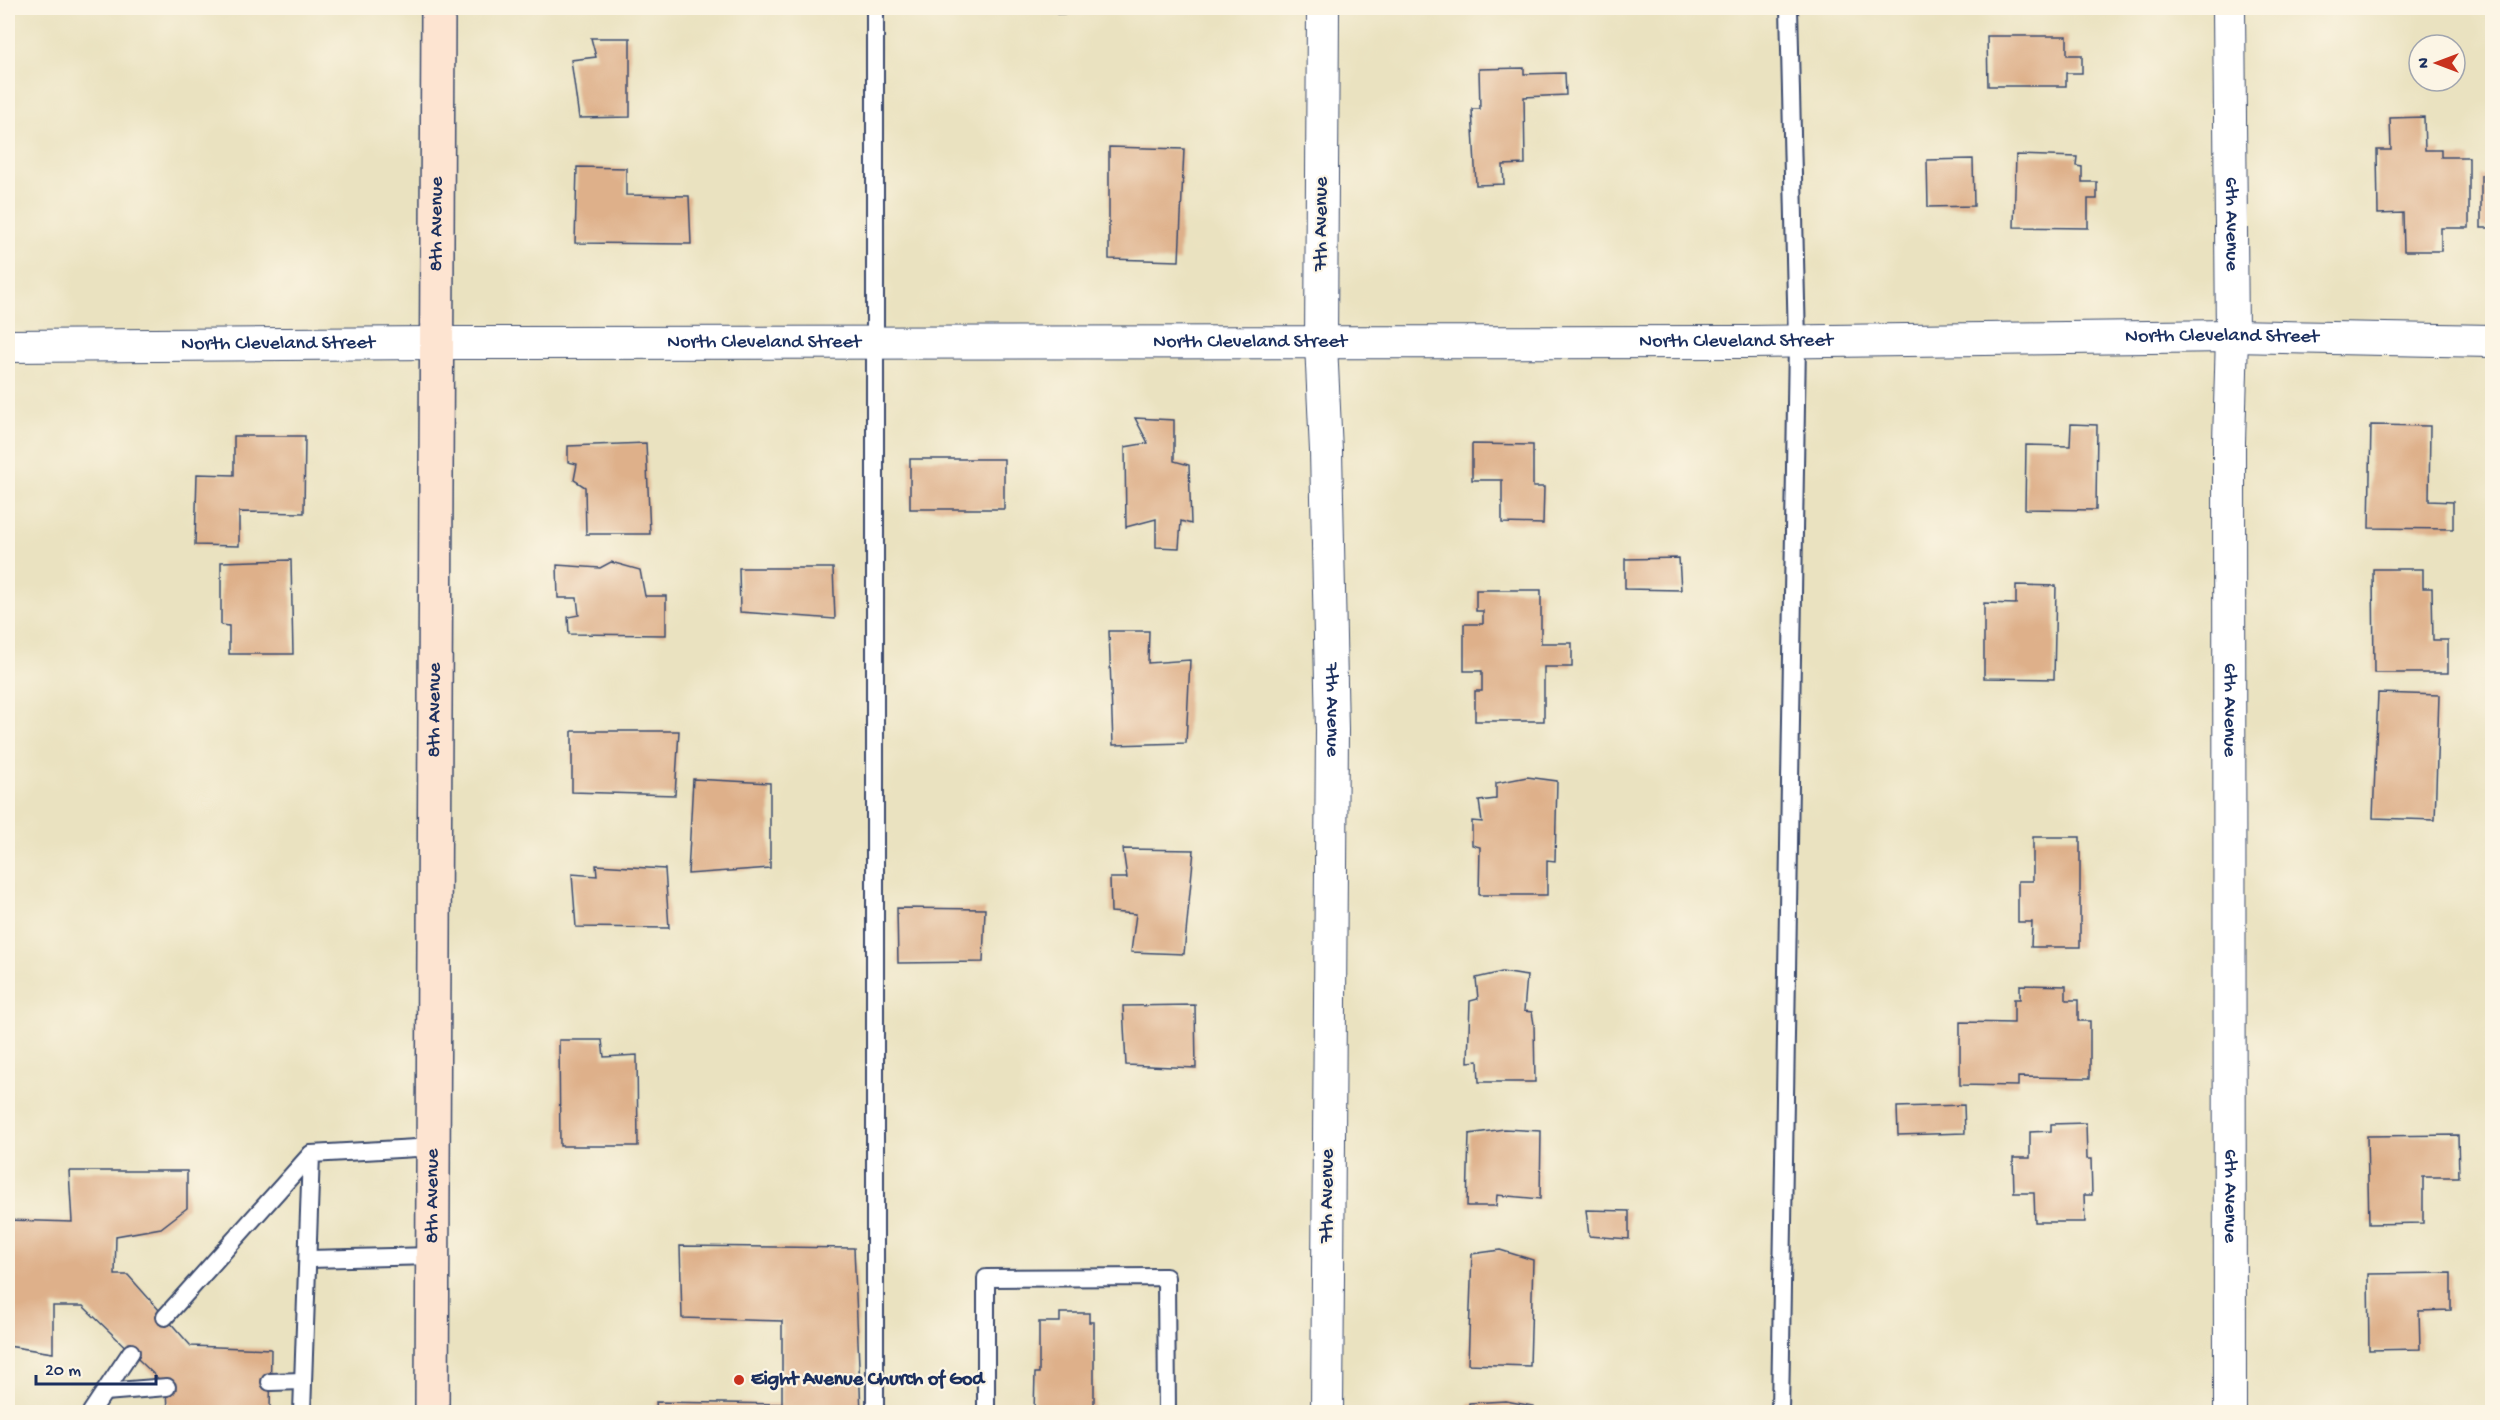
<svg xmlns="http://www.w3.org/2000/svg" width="2500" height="1420" font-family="'Gochi Hand',sans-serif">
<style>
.building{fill:#deb08a}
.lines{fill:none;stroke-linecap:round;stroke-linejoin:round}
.lane-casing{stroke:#3a4a6d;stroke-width:20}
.street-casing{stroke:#3a4a6d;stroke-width:34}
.secondary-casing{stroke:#3a4a6d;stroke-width:36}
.lane{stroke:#fff;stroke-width:16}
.street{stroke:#fff;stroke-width:32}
.secondary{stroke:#fde4d1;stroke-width:33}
.poi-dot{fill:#c8321e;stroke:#fcf5e5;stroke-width:2}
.labels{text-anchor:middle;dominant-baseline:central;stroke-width:4.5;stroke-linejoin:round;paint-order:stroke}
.street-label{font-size:20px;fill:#1b2f5e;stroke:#fcf5e5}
.poi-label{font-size:20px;font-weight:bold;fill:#1b2f5e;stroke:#fcf5e5;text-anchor:start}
</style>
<rect width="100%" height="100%" fill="#fcf5e5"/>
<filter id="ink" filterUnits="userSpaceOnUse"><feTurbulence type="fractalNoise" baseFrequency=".0167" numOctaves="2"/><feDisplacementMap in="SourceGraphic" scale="12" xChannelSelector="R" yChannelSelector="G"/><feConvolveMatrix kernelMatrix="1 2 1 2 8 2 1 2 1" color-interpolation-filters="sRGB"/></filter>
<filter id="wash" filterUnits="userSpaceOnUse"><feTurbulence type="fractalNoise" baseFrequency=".008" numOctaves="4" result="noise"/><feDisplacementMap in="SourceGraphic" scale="24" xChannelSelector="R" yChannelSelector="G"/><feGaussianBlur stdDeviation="1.35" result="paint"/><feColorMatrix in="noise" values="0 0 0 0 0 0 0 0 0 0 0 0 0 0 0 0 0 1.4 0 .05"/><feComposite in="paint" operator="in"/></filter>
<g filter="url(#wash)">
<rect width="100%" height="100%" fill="#eae2c0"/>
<g id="blocks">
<g class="building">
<polygon points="1057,8 1110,8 1110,12 1057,14"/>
<polygon points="1987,36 2067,36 2067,55 2082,55 2082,73 2066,73 2066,86 1988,86"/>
<polygon points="591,38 630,38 630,117 579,118 571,60 596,57"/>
<polygon points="1524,68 1524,74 1565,73 1566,95 1524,97 1525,164 1503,165 1504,184 1476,185 1472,109 1480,109 1479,69"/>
<polygon points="2424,117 2425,150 2441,150 2441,157 2469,157 2469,228 2441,228 2441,251 2404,251 2403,213 2378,214 2377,150 2391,150 2390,118"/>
<polygon points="1109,147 1184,149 1179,261 1109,259"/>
<polygon points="2016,155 2077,157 2076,166 2082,167 2082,182 2097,182 2097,199 2088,199 2088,228 2014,227"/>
<polygon points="1973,159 1974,206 1928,207 1927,160"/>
<polygon points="577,167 626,168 626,195 689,196 691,244 575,243"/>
<rect x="2481" y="175" width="11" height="53"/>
<polygon points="1135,418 1174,420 1174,461 1189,465 1191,524 1181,521 1179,548 1156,547 1156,519 1126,527 1125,447 1148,443"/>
<polygon points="2071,424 2097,425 2096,510 2025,509 2026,445 2070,446"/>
<polygon points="2371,425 2430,426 2429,501 2453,502 2453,529 2369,528"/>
<polygon points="234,436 305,436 304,513 239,512 239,546 195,545 197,474 234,475"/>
<polygon points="646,443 650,534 586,534 585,487 574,480 577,464 568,462 568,446"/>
<polygon points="1472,444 1533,445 1533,487 1544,487 1543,524 1502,523 1502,480 1472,480"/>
<rect x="910" y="459" width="94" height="50"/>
<polygon points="1679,558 1681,590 1625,589 1625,559"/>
<polygon points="291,560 293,654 229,654 229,626 221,625 221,562"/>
<polygon points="611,562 640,570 645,596 666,596 666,635 569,634 568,617 579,615 577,598 558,598 557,565 600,568"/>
<polygon points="739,568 833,568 835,619 740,612"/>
<polygon points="2373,569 2423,569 2423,588 2432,588 2433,640 2448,640 2448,673 2374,673"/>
<polygon points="2016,585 2056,586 2054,679 1984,678 1984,603 2016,604"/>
<polygon points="1476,590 1541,590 1541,643 1572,643 1572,667 1544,667 1544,721 1475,721 1475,691 1482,691 1482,671 1464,671 1464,624 1483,624 1483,611 1476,611"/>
<polygon points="1109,631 1149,631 1148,663 1190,660 1186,743 1113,745"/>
<polygon points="2378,693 2439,695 2435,820 2373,818"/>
<polygon points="572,731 679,731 675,795 572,792"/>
<polygon points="1527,777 1557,781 1555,861 1547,860 1547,895 1479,895 1480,847 1472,845 1472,821 1482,822 1479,801 1496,799 1496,783"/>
<polygon points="693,779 770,783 770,868 688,874"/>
<polygon points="2033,837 2080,837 2080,947 2031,947 2032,922 2018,922 2018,881 2033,881"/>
<polygon points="1123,849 1194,850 1184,954 1131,952 1136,914 1111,912 1110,878 1127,878"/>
<polygon points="596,865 665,869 669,928 576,927 572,874 597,876"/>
<polygon points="897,908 985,909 983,962 898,963"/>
<polygon points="1502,972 1527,976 1524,1011 1532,1012 1534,1024 1535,1082 1479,1082 1478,1061 1468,1062 1470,1001 1478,999 1476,978"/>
<polygon points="2020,985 2066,986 2066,1000 2078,1000 2078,1021 2090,1021 2090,1078 2018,1077 2018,1086 1960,1085 1960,1022 2014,1023 2014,999 2020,999"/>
<polygon points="1195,1005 1196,1068 1126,1065 1123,1006"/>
<polygon points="559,1040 602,1040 604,1057 637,1055 638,1146 560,1146"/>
<polygon points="1964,1105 1965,1133 1898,1135 1897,1107"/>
<polygon points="2086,1123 2087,1159 2091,1159 2092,1195 2084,1195 2085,1222 2035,1222 2034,1193 2014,1193 2013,1158 2030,1158 2030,1132 2051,1131 2051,1124"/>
<polygon points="1504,1129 1541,1131 1540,1199 1497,1195 1496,1206 1467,1206 1469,1134"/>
<polygon points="2458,1135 2459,1177 2423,1177 2423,1223 2369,1224 2367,1136"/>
<polygon points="69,1171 187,1171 187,1208 161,1228 116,1236 115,1275 128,1275 191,1346 271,1349 270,1412 168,1412 167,1387 83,1306 53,1306 53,1353 8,1346 8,1220 72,1222"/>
<polygon points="1586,1210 1629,1211 1629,1239 1589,1236"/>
<polygon points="680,1246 854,1248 861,1412 657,1412 656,1402 782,1404 782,1321 682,1318"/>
<polygon points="1500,1250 1533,1260 1530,1366 1468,1364 1472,1254"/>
<polygon points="2451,1273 2451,1310 2419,1311 2420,1349 2369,1350 2368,1274"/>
<polygon points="1060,1313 1089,1313 1089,1322 1094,1322 1094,1412 1034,1412 1035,1373 1039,1373 1039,1322 1060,1322"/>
<polygon points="1506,1401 1533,1406 1533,1412 1468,1412 1469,1403"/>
</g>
</g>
</g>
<g filter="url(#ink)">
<use href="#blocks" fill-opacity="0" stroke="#3a4a6d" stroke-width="1.5"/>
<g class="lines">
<defs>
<g id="lane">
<polyline points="875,8 875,1412"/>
<polyline points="308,1259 433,1256"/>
<polyline points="165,1317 311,1154"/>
<polyline points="270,1382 303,1381"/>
<polyline points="105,1392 167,1387"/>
<polyline points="91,1412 131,1352"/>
<polyline points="302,1412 311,1154 434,1147"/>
<polyline points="986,1412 986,1278 1166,1277 1167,1412"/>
<polyline points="1780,1412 1797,342 1789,8"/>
</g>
<g id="street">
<path id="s1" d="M 1323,8 L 1321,344 L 1326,451 L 1332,730 L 1327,1412"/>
<path id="s2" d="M 2229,8 L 2232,336 L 2229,442 L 2230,1412"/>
<path id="s3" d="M 8,346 L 436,343 L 1748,342 L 2232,336 L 2492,341"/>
</g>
<g id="secondary">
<path id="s4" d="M 432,1412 L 438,8"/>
</g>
</defs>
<use href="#lane" class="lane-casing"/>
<use href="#street" class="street-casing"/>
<use href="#secondary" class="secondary-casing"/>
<use href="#lane" class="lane"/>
<use href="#street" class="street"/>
<use href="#secondary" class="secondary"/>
</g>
</g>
<circle class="poi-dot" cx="739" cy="1380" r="6"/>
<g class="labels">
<g class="street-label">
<text stroke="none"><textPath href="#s4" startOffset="1188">8th Avenue</textPath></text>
<text transform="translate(1322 224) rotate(-90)">7th Avenue</text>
<text stroke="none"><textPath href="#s2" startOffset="216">6th Avenue</textPath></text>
<text stroke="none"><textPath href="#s3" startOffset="2214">North Cleveland Street</textPath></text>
<text stroke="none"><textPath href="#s3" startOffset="1728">North Cleveland Street</textPath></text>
<text stroke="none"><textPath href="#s3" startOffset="756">North Cleveland Street</textPath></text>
<text stroke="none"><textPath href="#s3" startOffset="1242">North Cleveland Street</textPath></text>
<text stroke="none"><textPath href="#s3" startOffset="270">North Cleveland Street</textPath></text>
<text stroke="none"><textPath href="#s4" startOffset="702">8th Avenue</textPath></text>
<text stroke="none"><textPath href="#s1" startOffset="702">7th Avenue</textPath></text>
<text stroke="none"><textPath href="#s2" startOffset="702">6th Avenue</textPath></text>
<text stroke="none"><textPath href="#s4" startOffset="216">8th Avenue</textPath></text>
<text transform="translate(1328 1196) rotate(-90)">7th Avenue</text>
<text stroke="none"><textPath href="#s2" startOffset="1188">6th Avenue</textPath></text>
</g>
<g class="poi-label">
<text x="751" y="1380">Eight Avenue Church of God</text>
</g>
</g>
<rect width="2500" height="1420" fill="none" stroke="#fcf5e5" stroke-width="30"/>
<g transform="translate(2437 63) rotate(270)"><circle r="28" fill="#fcf5e5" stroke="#a2a6af" stroke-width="1.5"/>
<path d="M0-4.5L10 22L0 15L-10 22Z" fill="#c8321e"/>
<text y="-9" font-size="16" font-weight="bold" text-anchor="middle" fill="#1b2f5e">N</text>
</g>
<path d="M36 1375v9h120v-9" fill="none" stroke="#1b2f5e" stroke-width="3"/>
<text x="45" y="1375" font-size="18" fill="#1b2f5e" stroke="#fcf5e5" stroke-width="4.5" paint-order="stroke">20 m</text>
</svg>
